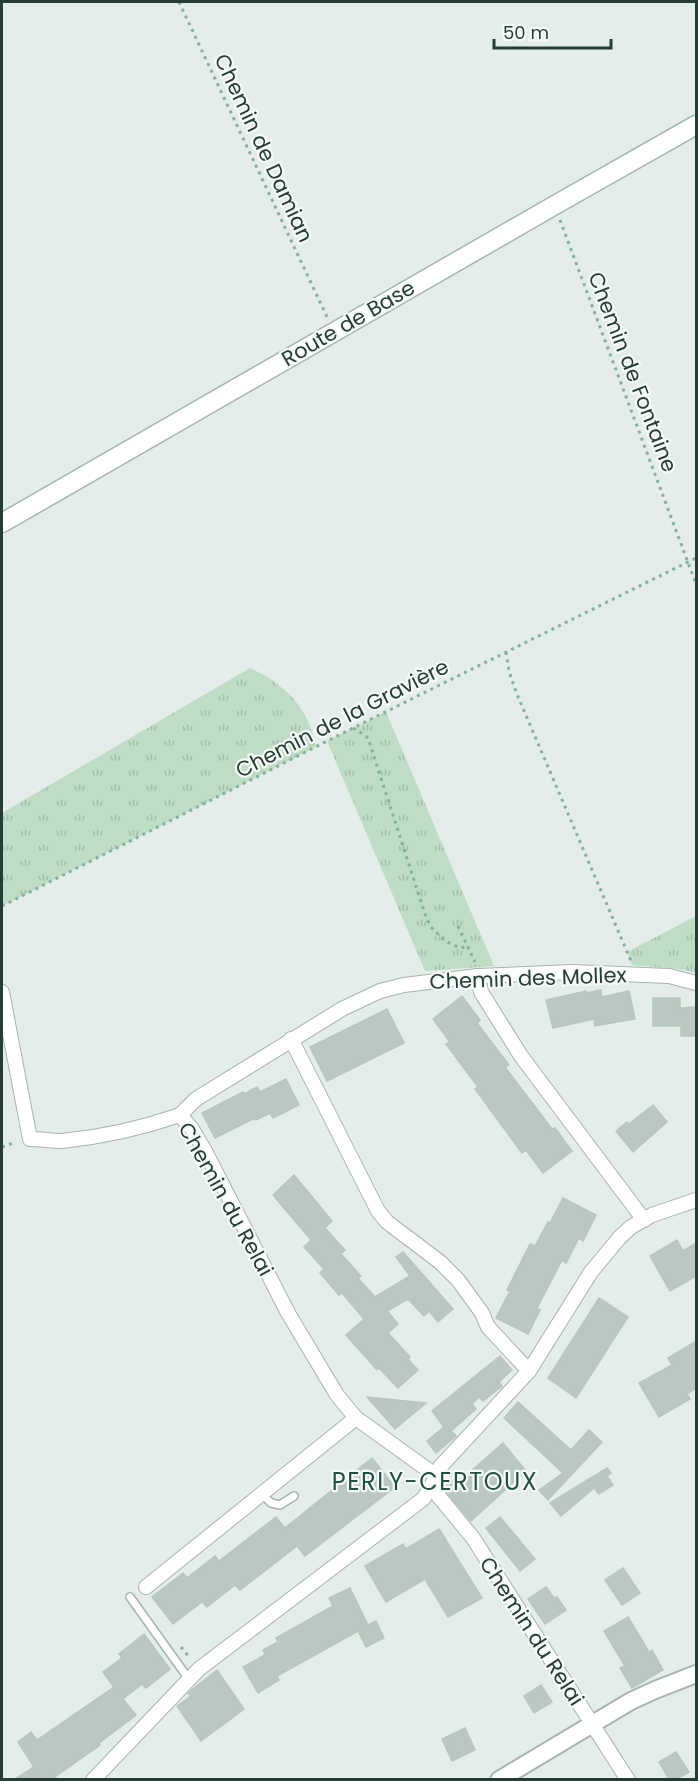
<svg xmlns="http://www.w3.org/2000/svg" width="698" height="1781" font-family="Poppins,sans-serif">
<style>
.grass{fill:url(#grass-tufts)}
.building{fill:#bac8c1;stroke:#b7c7bf;stroke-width:1.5}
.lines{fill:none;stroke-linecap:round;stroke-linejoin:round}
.service-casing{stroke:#a7b5af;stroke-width:10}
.minor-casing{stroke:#a7b5af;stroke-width:16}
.tertiary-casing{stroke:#a7b5af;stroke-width:20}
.secondary-casing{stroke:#a3b9af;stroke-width:21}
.path{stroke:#86b09f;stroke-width:3;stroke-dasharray:3 4.5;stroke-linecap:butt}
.service{stroke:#fff;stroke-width:7}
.minor{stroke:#fff;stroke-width:14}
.tertiary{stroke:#fff;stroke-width:16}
.secondary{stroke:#fff;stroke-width:18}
.labels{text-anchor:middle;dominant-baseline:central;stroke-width:4.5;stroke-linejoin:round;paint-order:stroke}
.street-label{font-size:21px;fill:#243e35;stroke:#f5faf7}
.quarter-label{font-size:24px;letter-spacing:1.5px;fill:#215041;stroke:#f5faf7}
</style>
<defs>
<pattern id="grass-tufts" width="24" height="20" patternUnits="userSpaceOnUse" patternTransform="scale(1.5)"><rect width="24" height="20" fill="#beddc4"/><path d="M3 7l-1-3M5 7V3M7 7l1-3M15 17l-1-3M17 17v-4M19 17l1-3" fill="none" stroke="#a3bfa9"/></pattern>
</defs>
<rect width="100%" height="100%" fill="#e4ede9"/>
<g class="grass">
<path d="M 250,668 C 285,684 309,708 316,747 L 2,906 L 2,813 Z"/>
<polygon points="386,712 494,966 425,971 327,741"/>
<polygon points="696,916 696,973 679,969 632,965 627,952"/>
</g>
<g class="building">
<polygon points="601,990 602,997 629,991 635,1019 595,1026 594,1019 553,1028 546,1000 586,991 587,993"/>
<polygon points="462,996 480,1020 477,1023 509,1065 505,1067 552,1129 555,1128 572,1151 543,1173 526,1150 522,1153 475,1089 478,1087 446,1044 450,1042 433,1019"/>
<polygon points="653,998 680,998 680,1008 696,1007 696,1036 681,1036 681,1026 653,1026"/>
<polygon points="387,1009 404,1043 327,1081 310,1047"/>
<polygon points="286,1079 299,1105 273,1118 270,1113 256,1120 255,1118 215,1138 202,1113 243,1092 244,1094 257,1087 260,1092"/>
<polygon points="653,1105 667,1122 633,1152 616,1131 627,1122 629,1124"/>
<polygon points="294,1175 332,1221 325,1228 345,1250 341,1254 361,1276 358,1278 375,1297 410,1276 396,1257 403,1252 453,1309 438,1322 429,1311 424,1316 408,1299 387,1311 398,1324 388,1333 410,1357 408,1359 418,1370 398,1388 379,1368 377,1370 346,1335 364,1319 342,1293 339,1295 320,1273 324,1269 304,1247 311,1240 273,1195"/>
<polygon points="563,1198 596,1215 583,1241 579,1238 566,1263 562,1260 537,1308 540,1310 528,1334 496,1318 510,1291 507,1290 530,1244 535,1246 548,1222 550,1223"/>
<polygon points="677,1240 683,1251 696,1243 696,1276 670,1291 650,1256"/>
<polygon points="599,1298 628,1317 576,1398 548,1378"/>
<polygon points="696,1341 696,1388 687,1394 690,1399 659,1417 639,1383 672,1365 668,1358"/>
<polygon points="500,1356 512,1370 499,1382 502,1386 483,1401 479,1397 472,1404 476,1409 451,1431 456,1436 436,1453 427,1441 444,1427 432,1411"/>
<polygon points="367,1397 426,1403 395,1429"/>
<polygon points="518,1402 571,1450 589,1430 602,1442 548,1500 539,1490 563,1473 504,1418"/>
<polygon points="503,1443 526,1471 471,1521 443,1488 458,1476 461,1480"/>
<polygon points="372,1458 395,1487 305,1556 297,1546 240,1590 235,1585 207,1607 202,1602 173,1624 152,1597 183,1573 187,1578 215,1556 219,1561 276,1517 285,1528"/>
<polygon points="607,1468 611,1473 607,1476 613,1485 599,1494 594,1488 561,1516 550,1503"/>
<polygon points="500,1517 535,1559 520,1571 486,1528"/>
<polygon points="439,1529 482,1598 448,1617 425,1579 386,1602 365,1566 403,1544 406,1549"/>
<polygon points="623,1568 640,1593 622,1605 605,1580"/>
<polygon points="546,1587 554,1598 557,1597 566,1610 545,1624 528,1599"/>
<polygon points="350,1588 368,1625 376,1621 384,1638 366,1647 358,1631 277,1676 279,1680 258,1693 243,1667 265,1655 263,1650 278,1642 276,1638 333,1606 329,1598"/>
<polygon points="628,1617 649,1652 652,1650 663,1670 632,1688 620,1668 625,1666 604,1631"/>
<polygon points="144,1634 170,1669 146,1688 142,1684 123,1699 136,1715 99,1743 100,1745 52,1779 15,1779 34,1767 18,1742 31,1732 37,1740 114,1687 103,1672 122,1658 119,1654"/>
<polygon points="217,1670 244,1709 201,1741 177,1706 191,1696 188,1693"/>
<polygon points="541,1685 552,1702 534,1713 524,1696"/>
<polygon points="465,1728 475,1750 452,1761 442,1739"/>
<polygon points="676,1752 689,1772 676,1779 669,1779 659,1762"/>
</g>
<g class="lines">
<defs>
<g id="service">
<polyline points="262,1494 271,1503 280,1505 294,1496"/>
<polyline points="130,1597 188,1678"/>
</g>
<g id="minor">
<polyline points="478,976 481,992 521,1056 644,1220"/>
<path d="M 2,992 L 30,1139 C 41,1139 52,1141 62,1141 C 102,1137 142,1128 180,1115 L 192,1129 L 204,1149 L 288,1313 L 337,1395 L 356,1418 L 435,1475"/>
<polyline points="291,1039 378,1211 387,1222 440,1262 458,1280 482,1313 488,1327 529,1371"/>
<polyline points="180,1115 196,1099 342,1009 380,991 404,985 478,976 572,972 669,976 696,983"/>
<polyline points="431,1487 473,1538 628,1780"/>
<polyline points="146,1587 356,1418"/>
<polyline points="93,1780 199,1669 423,1499 431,1487 440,1467 529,1371 591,1272 620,1237 631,1227 652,1215 696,1200"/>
</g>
<polyline id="tertiary" points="499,1780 631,1701 655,1690 696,1674"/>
<polyline id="secondary" points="2,523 555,205 696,125"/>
</defs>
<use href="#service" class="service-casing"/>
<use href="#minor" class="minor-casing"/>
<use href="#tertiary" class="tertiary-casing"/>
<use href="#secondary" class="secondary-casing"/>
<g class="path">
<polyline points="179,2 328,319"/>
<polyline points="560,220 696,584"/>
<polyline points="506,652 509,671 516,692 631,961"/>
<polyline points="353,728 360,732 368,738 426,917 431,927 445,941 458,947 468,948"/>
<polyline points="2,906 353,728 696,558"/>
<polyline points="458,926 475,962"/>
<polyline points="2,1147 16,1142"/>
<polyline points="181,1647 190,1658"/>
</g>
<use href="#service" class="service"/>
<use href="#minor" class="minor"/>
<use href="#tertiary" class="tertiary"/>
<use href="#secondary" class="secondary"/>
</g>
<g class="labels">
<g class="street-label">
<text transform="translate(264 148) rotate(65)">Chemin de Damian</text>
<text transform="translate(348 323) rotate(-30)">Route de Base</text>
<text transform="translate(633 372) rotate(69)">Chemin de Fontaine</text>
<text transform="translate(342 718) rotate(-27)">Chemin de la Gravière</text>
<text transform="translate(528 978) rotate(-2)">Chemin des Mollex</text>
<text transform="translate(226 1199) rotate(61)">Chemin du Relai</text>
<text transform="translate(532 1631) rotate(57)">Chemin du Relai</text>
</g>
<g class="quarter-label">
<text x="435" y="1481">PERLY-CERTOUX</text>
</g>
</g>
<rect width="698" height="1781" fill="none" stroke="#243e35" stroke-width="6"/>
<path d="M494 39v9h117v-9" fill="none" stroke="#243e35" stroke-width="3"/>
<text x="503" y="39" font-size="18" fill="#243e35" stroke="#f5faf7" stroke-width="4.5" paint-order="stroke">50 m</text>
</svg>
